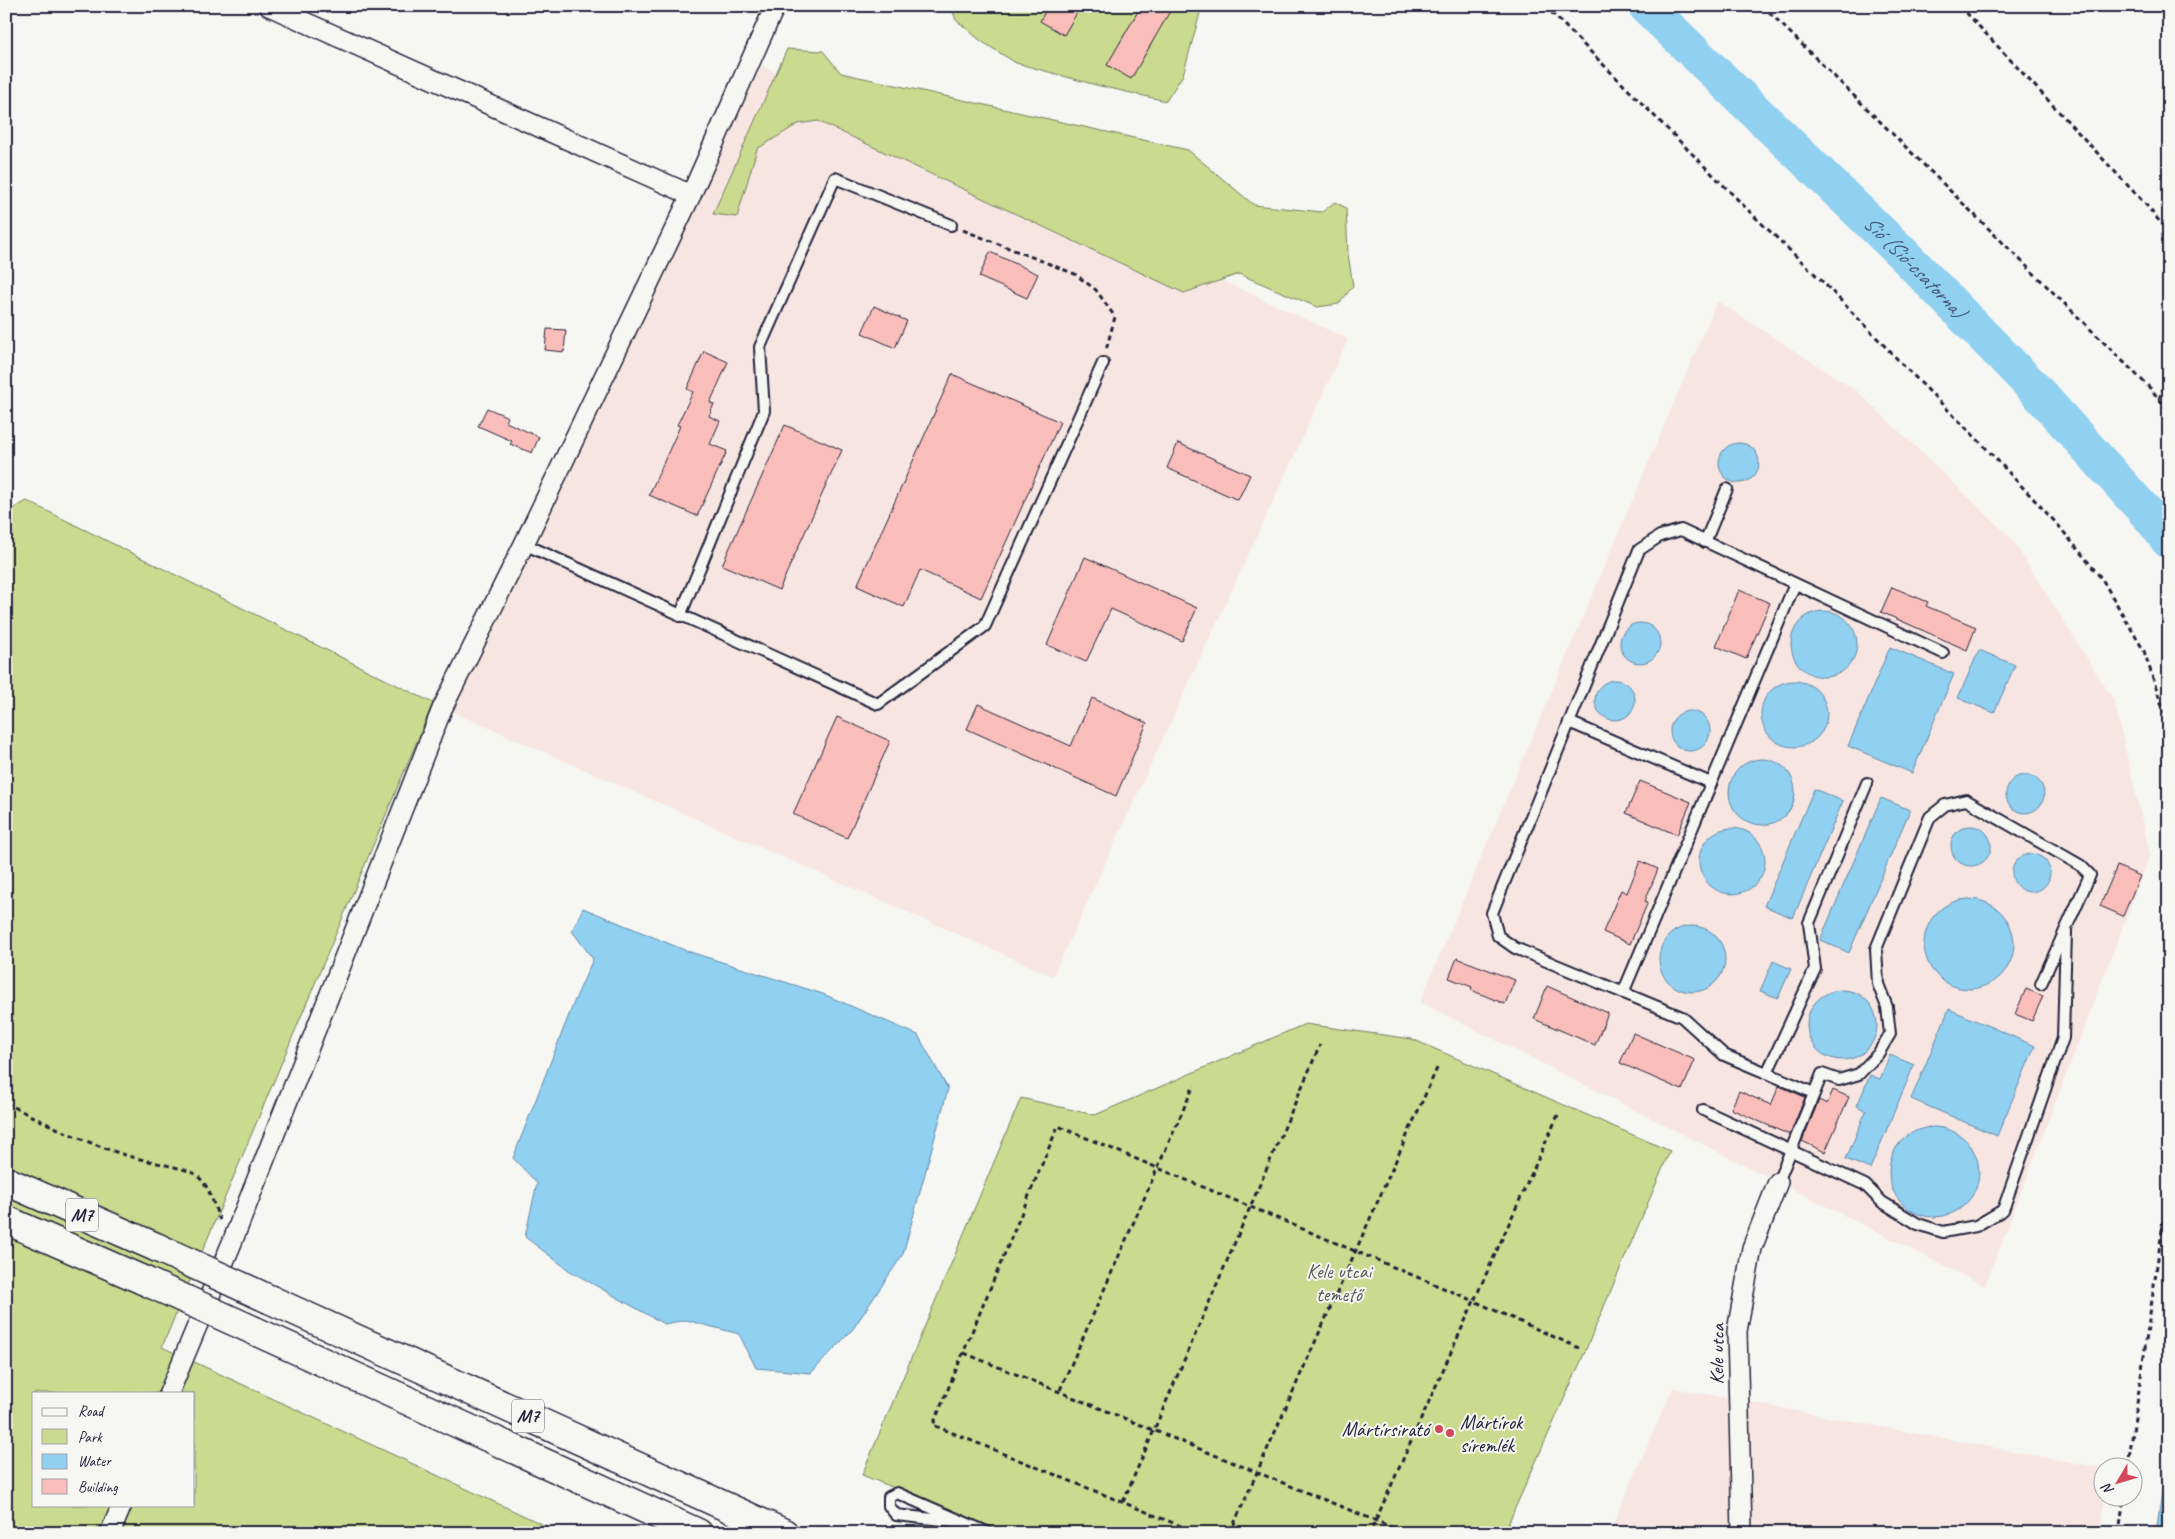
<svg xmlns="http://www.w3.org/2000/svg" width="2175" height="1539" font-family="Caveat,sans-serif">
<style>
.built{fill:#f7e5e1}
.green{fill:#cada8e;stroke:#767e64;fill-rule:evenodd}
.water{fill:#90d0f1;stroke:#648aa8}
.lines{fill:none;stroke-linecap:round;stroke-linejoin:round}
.river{stroke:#90d0f1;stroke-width:36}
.building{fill:#fabeba;stroke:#22223b}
.service-casing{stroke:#22223b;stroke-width:14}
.minor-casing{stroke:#22223b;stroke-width:22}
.motorway-casing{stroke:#22223b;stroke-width:31}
.path{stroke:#22223b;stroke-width:3;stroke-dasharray:5 4;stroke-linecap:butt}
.service{stroke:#f6f6f2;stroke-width:10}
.minor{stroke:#f6f6f2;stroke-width:19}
.motorway{stroke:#f6f6f2;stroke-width:28}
.motorway-bridge-casing{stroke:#22223b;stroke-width:31;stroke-linecap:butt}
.motorway-bridge{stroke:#f6f6f2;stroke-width:28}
.poi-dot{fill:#d1495b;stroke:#f6f6f2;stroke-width:2}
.labels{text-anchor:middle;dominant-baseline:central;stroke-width:4;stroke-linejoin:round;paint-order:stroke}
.shield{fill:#f6f6f2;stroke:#626272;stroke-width:1}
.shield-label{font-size:19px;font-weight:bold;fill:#22223b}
.park-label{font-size:20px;fill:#545954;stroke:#f6f6f2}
.street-label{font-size:20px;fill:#22223b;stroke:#f6f6f2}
.poi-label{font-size:20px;fill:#22223b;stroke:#f6f6f2;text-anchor:start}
.water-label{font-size:21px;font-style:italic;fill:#435672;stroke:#f6f6f2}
</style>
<rect width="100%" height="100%" fill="#f6f6f2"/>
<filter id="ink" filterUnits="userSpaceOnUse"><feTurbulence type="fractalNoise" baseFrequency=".02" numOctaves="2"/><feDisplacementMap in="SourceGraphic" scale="10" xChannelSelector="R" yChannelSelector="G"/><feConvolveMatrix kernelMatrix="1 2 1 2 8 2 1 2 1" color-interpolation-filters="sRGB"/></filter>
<g filter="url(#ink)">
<g class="built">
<polygon points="747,59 1348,339 1053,976 433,703 519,541"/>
<polygon points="1717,301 1857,391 2011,538 2114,701 2150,855 1985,1286 1420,1002"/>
<polygon points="1673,1388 2102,1468 2102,1496 2105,1497 2100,1533 1609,1533"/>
</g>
<g class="green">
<polygon points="951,6 1202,6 1183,75 1166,101 1096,85 1016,63 981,41 956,20"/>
<polygon points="787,49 823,51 841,73 1188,150 1254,205 1322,212 1335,202 1346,208 1348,254 1353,286 1339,304 1317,307 1239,274 1184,293 818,121 798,124 757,149 737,217 713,214"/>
<path d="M 27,501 L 433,703 L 162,1347 L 561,1533 L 6,1533 L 6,512 ZM 34,1393 L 194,1393 L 194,1505 L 34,1505 Z"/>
<polygon points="1305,1024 1412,1039 1670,1151 1581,1361 1504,1533 1006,1533 862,1475 1021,1098 1095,1115"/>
</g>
<g class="water">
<circle cx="1739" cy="463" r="20"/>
<circle cx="1824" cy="644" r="33"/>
<circle cx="1640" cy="643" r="20"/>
<polygon points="1890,647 1954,674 1912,773 1848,746"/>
<polygon points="1979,650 2015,665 1994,713 1958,698"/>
<circle cx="1615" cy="700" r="20"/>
<circle cx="1794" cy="714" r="33"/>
<circle cx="1690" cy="731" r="20"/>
<circle cx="1762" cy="792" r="33"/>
<circle cx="2025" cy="794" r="19"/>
<polygon points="1814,789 1843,801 1793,918 1764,906"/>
<polygon points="1881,798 1910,810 1849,953 1820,940"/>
<circle cx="1971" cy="846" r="20"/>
<circle cx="1732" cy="861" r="33"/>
<circle cx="2031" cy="873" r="19"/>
<circle cx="1969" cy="944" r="45"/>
<polygon points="583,908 687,951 823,994 918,1035 948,1089 903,1254 853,1329 811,1373 756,1368 739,1334 686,1320 664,1324 570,1271 525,1237 537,1183 513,1158 574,1002 593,959 572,931"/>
<circle cx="1692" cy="959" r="33"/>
<polygon points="1773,961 1791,969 1778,998 1760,991"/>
<circle cx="1842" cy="1025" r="35"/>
<polygon points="1949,1009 2035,1046 1997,1136 1911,1099"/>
<polygon points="1890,1055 1914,1065 1870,1169 1846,1159 1866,1111 1857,1106 1870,1075 1880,1079"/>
<circle cx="1934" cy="1172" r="45"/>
<polygon points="2169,1444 2169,1533 2156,1533"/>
</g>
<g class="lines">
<path class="river" id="s1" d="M 1646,6 L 1904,255 L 2031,385 L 2153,520 L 2169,541"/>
</g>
<g class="building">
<polygon points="1048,6 1081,6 1064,35 1040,21"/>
<polygon points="1141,6 1173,6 1131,79 1107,65"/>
<polygon points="990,252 1038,274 1027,298 979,277"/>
<polygon points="874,306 907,321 895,348 862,333"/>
<polygon points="547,329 566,330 564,352 545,350"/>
<polygon points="704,351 728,362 710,403 714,404 709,416 720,421 710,444 727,451 697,516 649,495 680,426 677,425 693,392 687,389"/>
<polygon points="952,374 1060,422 981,598 920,570 904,607 857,586"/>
<polygon points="487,408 508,417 506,422 539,437 532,453 510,444 512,441 478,426"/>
<polygon points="785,425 842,450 779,590 722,565"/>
<polygon points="1178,443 1250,475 1238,500 1167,468"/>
<polygon points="1085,557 1197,608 1182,641 1111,609 1086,662 1047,645"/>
<polygon points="1892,587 1928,602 1926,606 1976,627 1967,650 1881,612"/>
<polygon points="1739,590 1770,603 1746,659 1716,646"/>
<polygon points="1092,698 1147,723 1116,796 967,729 978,704 1071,746"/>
<polygon points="837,717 890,741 847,838 793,814"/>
<polygon points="1640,781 1691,802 1677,835 1626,813"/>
<polygon points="1640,861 1658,869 1645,901 1648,902 1630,944 1603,932 1621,890 1627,893"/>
<polygon points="2117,866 2140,876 2123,916 2100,906"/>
<polygon points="1457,958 1515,980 1505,1004 1471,990 1472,987 1449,978"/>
<polygon points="1547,986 1608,1013 1595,1045 1534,1019"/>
<polygon points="2026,989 2043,996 2032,1021 2015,1014"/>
<polygon points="1633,1033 1695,1060 1682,1090 1620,1063"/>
<polygon points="1779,1086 1805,1097 1790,1135 1731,1109 1739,1091 1771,1105"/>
<polygon points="1833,1090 1849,1097 1825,1152 1802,1141 1819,1100 1827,1104"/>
</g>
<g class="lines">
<defs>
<g id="service">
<polyline points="1705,542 1727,489"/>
<polyline points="524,544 878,704 985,626 1103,363"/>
<polyline points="680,616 764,411 760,347 835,178 951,225"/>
<polyline points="1569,722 1711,783"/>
<polyline points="1623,993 1795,584"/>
<polyline points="1767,1073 1815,969 1809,923 1867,783"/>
<polyline points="1814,1093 1724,1055 1682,1017 1515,948 1498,936 1492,913 1639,550 1660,536 1681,530 1943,653"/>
<polyline points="1703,1110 1865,1185 1882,1202 1918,1224 1943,1232 1976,1226 2003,1210 2063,1038 2066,932"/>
<polyline points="1778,1182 1822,1074 1839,1080 1859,1074 1878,1054 1890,1034 1887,1007 1878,984 1876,949 1930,817 1945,805 1966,800 2080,865 2090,875 2041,984"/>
<polyline points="961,1522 896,1515 889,1506 889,1497 897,1493 989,1533"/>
</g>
<g id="minor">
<polyline points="269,6 691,195"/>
<polyline points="169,1393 231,1245 442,709 524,544 691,195 775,6"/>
<polyline points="110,1533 122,1505"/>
<polyline points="1742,1533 1737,1331 1752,1248 1778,1182"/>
</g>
<g id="motorway">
<polyline points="6,1181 158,1248"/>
<polyline points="6,1220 145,1281"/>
<polyline points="271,1300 784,1533"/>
<polyline points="255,1331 698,1533"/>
</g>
</defs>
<use href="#service" class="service-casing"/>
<use href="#minor" class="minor-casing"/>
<use href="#motorway" class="motorway-casing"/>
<g class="path">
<polyline points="1545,6 1757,219 1820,279 1904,366 1983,445 2058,525 2102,579 2144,651 2169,727"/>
<polyline points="1763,6 2151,389 2169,412"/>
<polyline points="1960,6 2147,206 2169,233"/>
<polyline points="963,230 1075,274 1096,290 1115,317 1106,350"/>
<polyline points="2159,399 2169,372"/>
<path d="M 6,1103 C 44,1123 84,1142 125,1155 C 139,1160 187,1168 195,1174 C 211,1186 212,1203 220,1220"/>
<polyline points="1558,1115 1474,1301 1579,1348"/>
<polyline points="964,1353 1406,1533"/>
<polyline points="1060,1390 1194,1085"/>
<polyline points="2128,1466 2169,1182"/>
<polyline points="1123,1502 1320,1045"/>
<polyline points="1198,1533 933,1425 1058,1126 1474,1301 1370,1533"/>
<polyline points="1230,1533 1438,1066"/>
<polyline points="2119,1533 2124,1496"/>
</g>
<use href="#service" class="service"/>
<use href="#minor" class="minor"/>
<use href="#motorway" class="motorway"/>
<defs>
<g id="motorway-bridge">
<polyline points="158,1248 271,1300"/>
<polyline points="145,1281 255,1331"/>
</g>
</defs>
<use href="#motorway-bridge" class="motorway-bridge-casing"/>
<use href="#motorway-bridge" class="motorway-bridge"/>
</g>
</g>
<g class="poi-dot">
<circle cx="1439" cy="1429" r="5"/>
<circle cx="1450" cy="1433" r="5"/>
</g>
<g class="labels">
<g class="shield">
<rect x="66" y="1198.5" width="32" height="33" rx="4"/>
<rect x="512" y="1399.5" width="32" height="33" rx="4"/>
</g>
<g class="shield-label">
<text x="82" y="1215">M7</text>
<text x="528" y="1416">M7</text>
</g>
<g class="park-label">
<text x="1339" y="1271">Kele utcai<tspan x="1339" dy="23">temető</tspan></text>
</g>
<g class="street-label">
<text transform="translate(1717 1354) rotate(-89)">Kele utca</text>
</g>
<g class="poi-label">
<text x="1460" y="1422">Mártírok<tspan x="1460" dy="23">síremlék</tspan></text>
<text x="1429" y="1429" text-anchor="end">Mártírsirató</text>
</g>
<g class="water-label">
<text stroke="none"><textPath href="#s1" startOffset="374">Sió (Sió-csatorna)</textPath></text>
</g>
</g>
<rect width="2175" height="1539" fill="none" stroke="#f6f6f2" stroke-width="25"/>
<rect x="12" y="12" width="2150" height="1514" fill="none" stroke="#22223b" stroke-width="2" filter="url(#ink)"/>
<rect x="32" y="1392" width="162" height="115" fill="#f6f6f2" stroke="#a1a1a9"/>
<rect x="42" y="1408" width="25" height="8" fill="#f6f6f2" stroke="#a1a1a9"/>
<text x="78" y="1416" font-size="15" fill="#22223b">Road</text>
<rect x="42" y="1429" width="25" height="15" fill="#cada8e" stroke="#a1a1a9"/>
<text x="78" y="1442" font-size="15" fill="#22223b">Park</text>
<rect x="42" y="1454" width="25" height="15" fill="#90d0f1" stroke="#a1a1a9"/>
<text x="78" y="1466" font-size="15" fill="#22223b">Water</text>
<rect x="42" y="1479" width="25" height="15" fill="#fabeba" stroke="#a1a1a9"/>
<text x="78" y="1492" font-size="15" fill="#22223b">Building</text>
<g transform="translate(2118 1482) rotate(232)"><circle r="24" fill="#f6f6f2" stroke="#a1a1a9"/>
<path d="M0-4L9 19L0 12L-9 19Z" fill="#d1495b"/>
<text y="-8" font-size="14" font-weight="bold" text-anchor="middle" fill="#22223b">N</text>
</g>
</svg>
